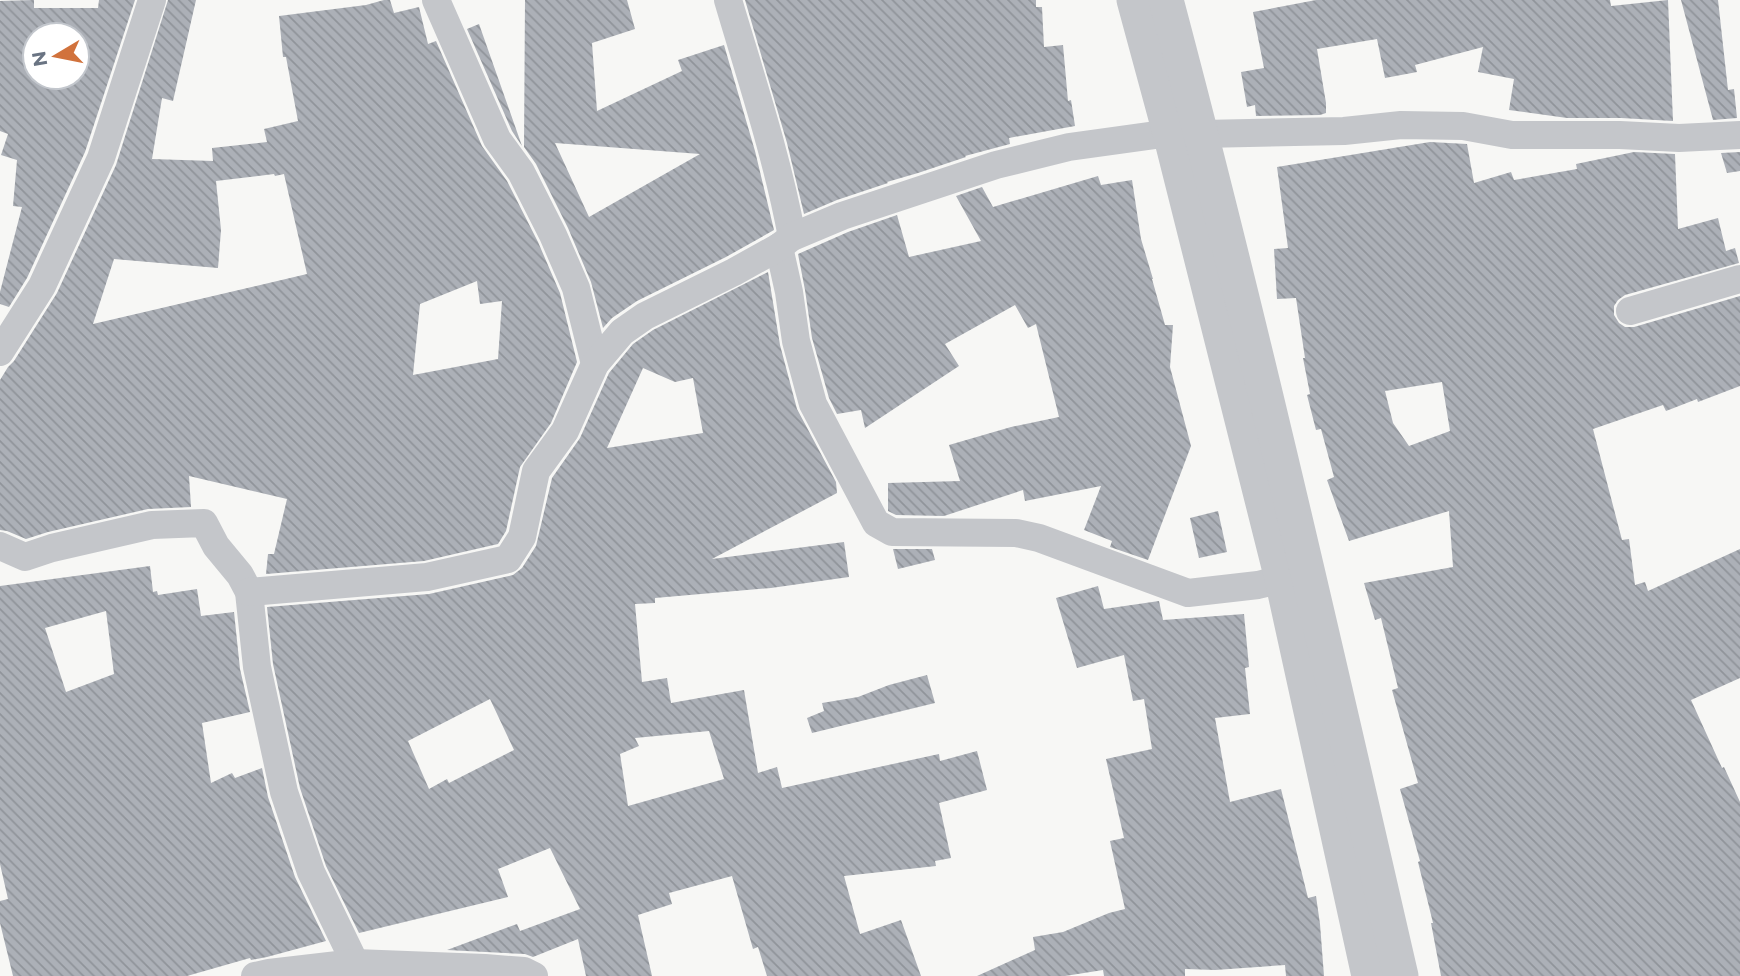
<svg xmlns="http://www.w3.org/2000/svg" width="1740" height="976" font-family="Montserrat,sans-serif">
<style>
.building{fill:url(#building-back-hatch);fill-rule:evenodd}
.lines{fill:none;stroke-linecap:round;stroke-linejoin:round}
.minor{stroke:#c4c6ca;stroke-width:28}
.tertiary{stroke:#c4c6ca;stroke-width:35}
</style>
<defs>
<pattern id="building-back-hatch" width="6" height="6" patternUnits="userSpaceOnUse" patternTransform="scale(1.75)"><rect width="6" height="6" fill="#acb0b7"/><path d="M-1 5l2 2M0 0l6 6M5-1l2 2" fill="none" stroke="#90949a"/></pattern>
</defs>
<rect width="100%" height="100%" fill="#f7f7f5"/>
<g class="building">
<path d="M 34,0 L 34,8 L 98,8 L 99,0 L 135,0 L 85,152 L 27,278 L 9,307 L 0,304 L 0,292 L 22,207 L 13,206 L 17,160 L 1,155 L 8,134 L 0,131 L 0,1 ZM 35,35 L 77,35 L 77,77 L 35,77 Z"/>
<path d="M 168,0 L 196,0 L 173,101 L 162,98 L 152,159 L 213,161 L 212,148 L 267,142 L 264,129 L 298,121 L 286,57 L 283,57 L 279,16 L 366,5 L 384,0 L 390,0 L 394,13 L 419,7 L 428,44 L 436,41 L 482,146 L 507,181 L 538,242 L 560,293 L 577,362 L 551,423 L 520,467 L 506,531 L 498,544 L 424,561 L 266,574 L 268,554 L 274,554 L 287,499 L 189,476 L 191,507 L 148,509 L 48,532 L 26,539 L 7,531 L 0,530 L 0,380 L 8,367 L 14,361 L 57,293 L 116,165 ZM 274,174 L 275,176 L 284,174 L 307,274 L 93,324 L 114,259 L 218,268 L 221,230 L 216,181 ZM 477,281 L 480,304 L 502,301 L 498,359 L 413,375 L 420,304 Z"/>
<path d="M 525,0 L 627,0 L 635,29 L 592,43 L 597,111 L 682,71 L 678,60 L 724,45 L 755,151 L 774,230 L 726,257 L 637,301 L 612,318 L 603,328 L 591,282 L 568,228 L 536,164 L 524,147 ZM 555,143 L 700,154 L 589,217 Z"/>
<polygon points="745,0 1036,0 1036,7 1042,7 1044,47 1063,45 1068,101 1071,100 1075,126 1009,138 1010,144 965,156 966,157 918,173 887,182 888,183 837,200 804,214 787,143"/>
<polygon points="1316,0 1610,0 1611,6 1668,0 1673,121 1621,118 1567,118 1509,110 1514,79 1478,72 1483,47 1415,65 1417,72 1385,78 1377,39 1317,49 1326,103 1326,113 1320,115 1256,116 1255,105 1247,107 1241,72 1264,68 1253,12"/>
<polygon points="1681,0 1718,0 1728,90 1734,89 1737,118 1713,120"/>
<polygon points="479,24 522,146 512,131 467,29"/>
<path d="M 1430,142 L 1467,144 L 1474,183 L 1511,172 L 1514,180 L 1577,169 L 1576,164 L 1634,152 L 1675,154 L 1678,229 L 1718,218 L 1726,251 L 1735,248 L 1739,263 L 1625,295 L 1618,300 L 1614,306 L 1614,315 L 1619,323 L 1625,327 L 1634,327 L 1740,296 L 1740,386 L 1698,402 L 1697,399 L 1666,411 L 1663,405 L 1593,429 L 1622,540 L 1629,539 L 1635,585 L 1645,582 L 1648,591 L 1740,549 L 1740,678 L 1691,700 L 1722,768 L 1724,767 L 1740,802 L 1740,976 L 1441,976 L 1431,923 L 1433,923 L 1418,862 L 1420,861 L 1400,789 L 1418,783 L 1392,690 L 1398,688 L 1381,618 L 1375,620 L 1364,583 L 1453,567 L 1449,511 L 1349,541 L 1327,480 L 1334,477 L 1321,429 L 1316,430 L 1307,395 L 1310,394 L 1303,358 L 1305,358 L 1296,298 L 1277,299 L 1274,249 L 1288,248 L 1277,167 ZM 1442,382 L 1450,431 L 1409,446 L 1393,423 L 1385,391 Z"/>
<polygon points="1740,152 1740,171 1727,173 1721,153"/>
<polygon points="1098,176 1101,185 1132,180 1141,239 1153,279 1152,279 1165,325 1173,325 1170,367 1191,446 1148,560 1110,547 1112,541 1084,530 1101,486 1025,501 1023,490 944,516 896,515 888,511 888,483 960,481 949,445 1011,427 1059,417 1036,324 1028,328 1015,305 945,344 959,366 865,428 861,410 837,414 829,398 812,338 805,290 798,254 848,232 897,215 909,257 981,241 956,196 982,187 993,207"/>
<path d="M 768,272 L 780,345 L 797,409 L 836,482 L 837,493 L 712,559 L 844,542 L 849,577 L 771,588 L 655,598 L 655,603 L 635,604 L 642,682 L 667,678 L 671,703 L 744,690 L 758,773 L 777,767 L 782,788 L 939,754 L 940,761 L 977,751 L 987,790 L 939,803 L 951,858 L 935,861 L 936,866 L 844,876 L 860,934 L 901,920 L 921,976 L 767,976 L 758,947 L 753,949 L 732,876 L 669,893 L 672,904 L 638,915 L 652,976 L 586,976 L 578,939 L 533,957 L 525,954 L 447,950 L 517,924 L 520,931 L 580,909 L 550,848 L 498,869 L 508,897 L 359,933 L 326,866 L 300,788 L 273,664 L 267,607 L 429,594 L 513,575 L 522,568 L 536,546 L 552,478 L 580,438 L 609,373 L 633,344 L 653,330 ZM 643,368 L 675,382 L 693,378 L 703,433 L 607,448 ZM 490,699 L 514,750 L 449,783 L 447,779 L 429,789 L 408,741 ZM 709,731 L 724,779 L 628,806 L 620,754 L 639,746 L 635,738 Z"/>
<polygon points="1218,511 1227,552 1199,558 1190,518"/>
<polygon points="893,549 932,549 935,560 898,569"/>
<path d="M 150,566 L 153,592 L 157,591 L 158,595 L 197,589 L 201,616 L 234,612 L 240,669 L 250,712 L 202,723 L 211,783 L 232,773 L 235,778 L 262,768 L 268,797 L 295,877 L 326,941 L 267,957 L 251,960 L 250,958 L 187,976 L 13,976 L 0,923 L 0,901 L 8,899 L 0,864 L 0,586 ZM 106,611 L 114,674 L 66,692 L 45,628 Z"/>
<polygon points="1098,586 1104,609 1159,601 1163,620 1244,614 1249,667 1245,668 1250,714 1215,718 1230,802 1281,789 1308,898 1316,896 1320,924 1324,976 1286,976 1285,965 1215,970 1185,969 1185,976 1104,976 1103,970 1065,976 977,976 1035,950 1033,937 1063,932 1109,913 1125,909 1110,841 1124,838 1106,759 1152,749 1144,699 1133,701 1124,655 1077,668 1056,598"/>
<polygon points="927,675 935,703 812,733 807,718 824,711 822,703 858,697 889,685"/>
</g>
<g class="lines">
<g class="minor">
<polyline points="436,0 497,139 521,172 553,235 576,288 595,364"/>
<path d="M 728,0 C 751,78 777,156 792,237"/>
<polyline points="1202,134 1344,131 1401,125 1463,126 1512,135 1620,135 1679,138 1740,135"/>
<polyline points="779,247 789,292 796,341 813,404 876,523 892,532 1016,533 1039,538 1188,593 1258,585 1282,579"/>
<polyline points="1630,311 1740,279"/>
<polyline points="0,352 42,286 101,158 152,0"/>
<polyline points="0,546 25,557 52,548 152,525 204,523 216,546 240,575 249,592 257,667 284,792 311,872 355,963 357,976"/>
<polyline points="249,592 427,577 508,559 522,537 536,471 565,431 595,364 622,332 645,316 734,272 779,247 792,237 842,216 996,165 1069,147 1170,133"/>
<polyline points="255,976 269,973 355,963 485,968 524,971 534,976"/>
</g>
<g class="tertiary">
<polyline points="1134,0 1170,133 1282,579 1369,976"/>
<path d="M 1166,0 C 1252,324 1326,650 1401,976"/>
</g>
</g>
<g transform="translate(56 56) rotate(260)"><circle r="33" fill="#ffffff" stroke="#c3c7cd" stroke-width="2"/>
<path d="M0-5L12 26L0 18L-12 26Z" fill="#d1723c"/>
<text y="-10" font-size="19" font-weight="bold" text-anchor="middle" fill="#6a7483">N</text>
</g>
</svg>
